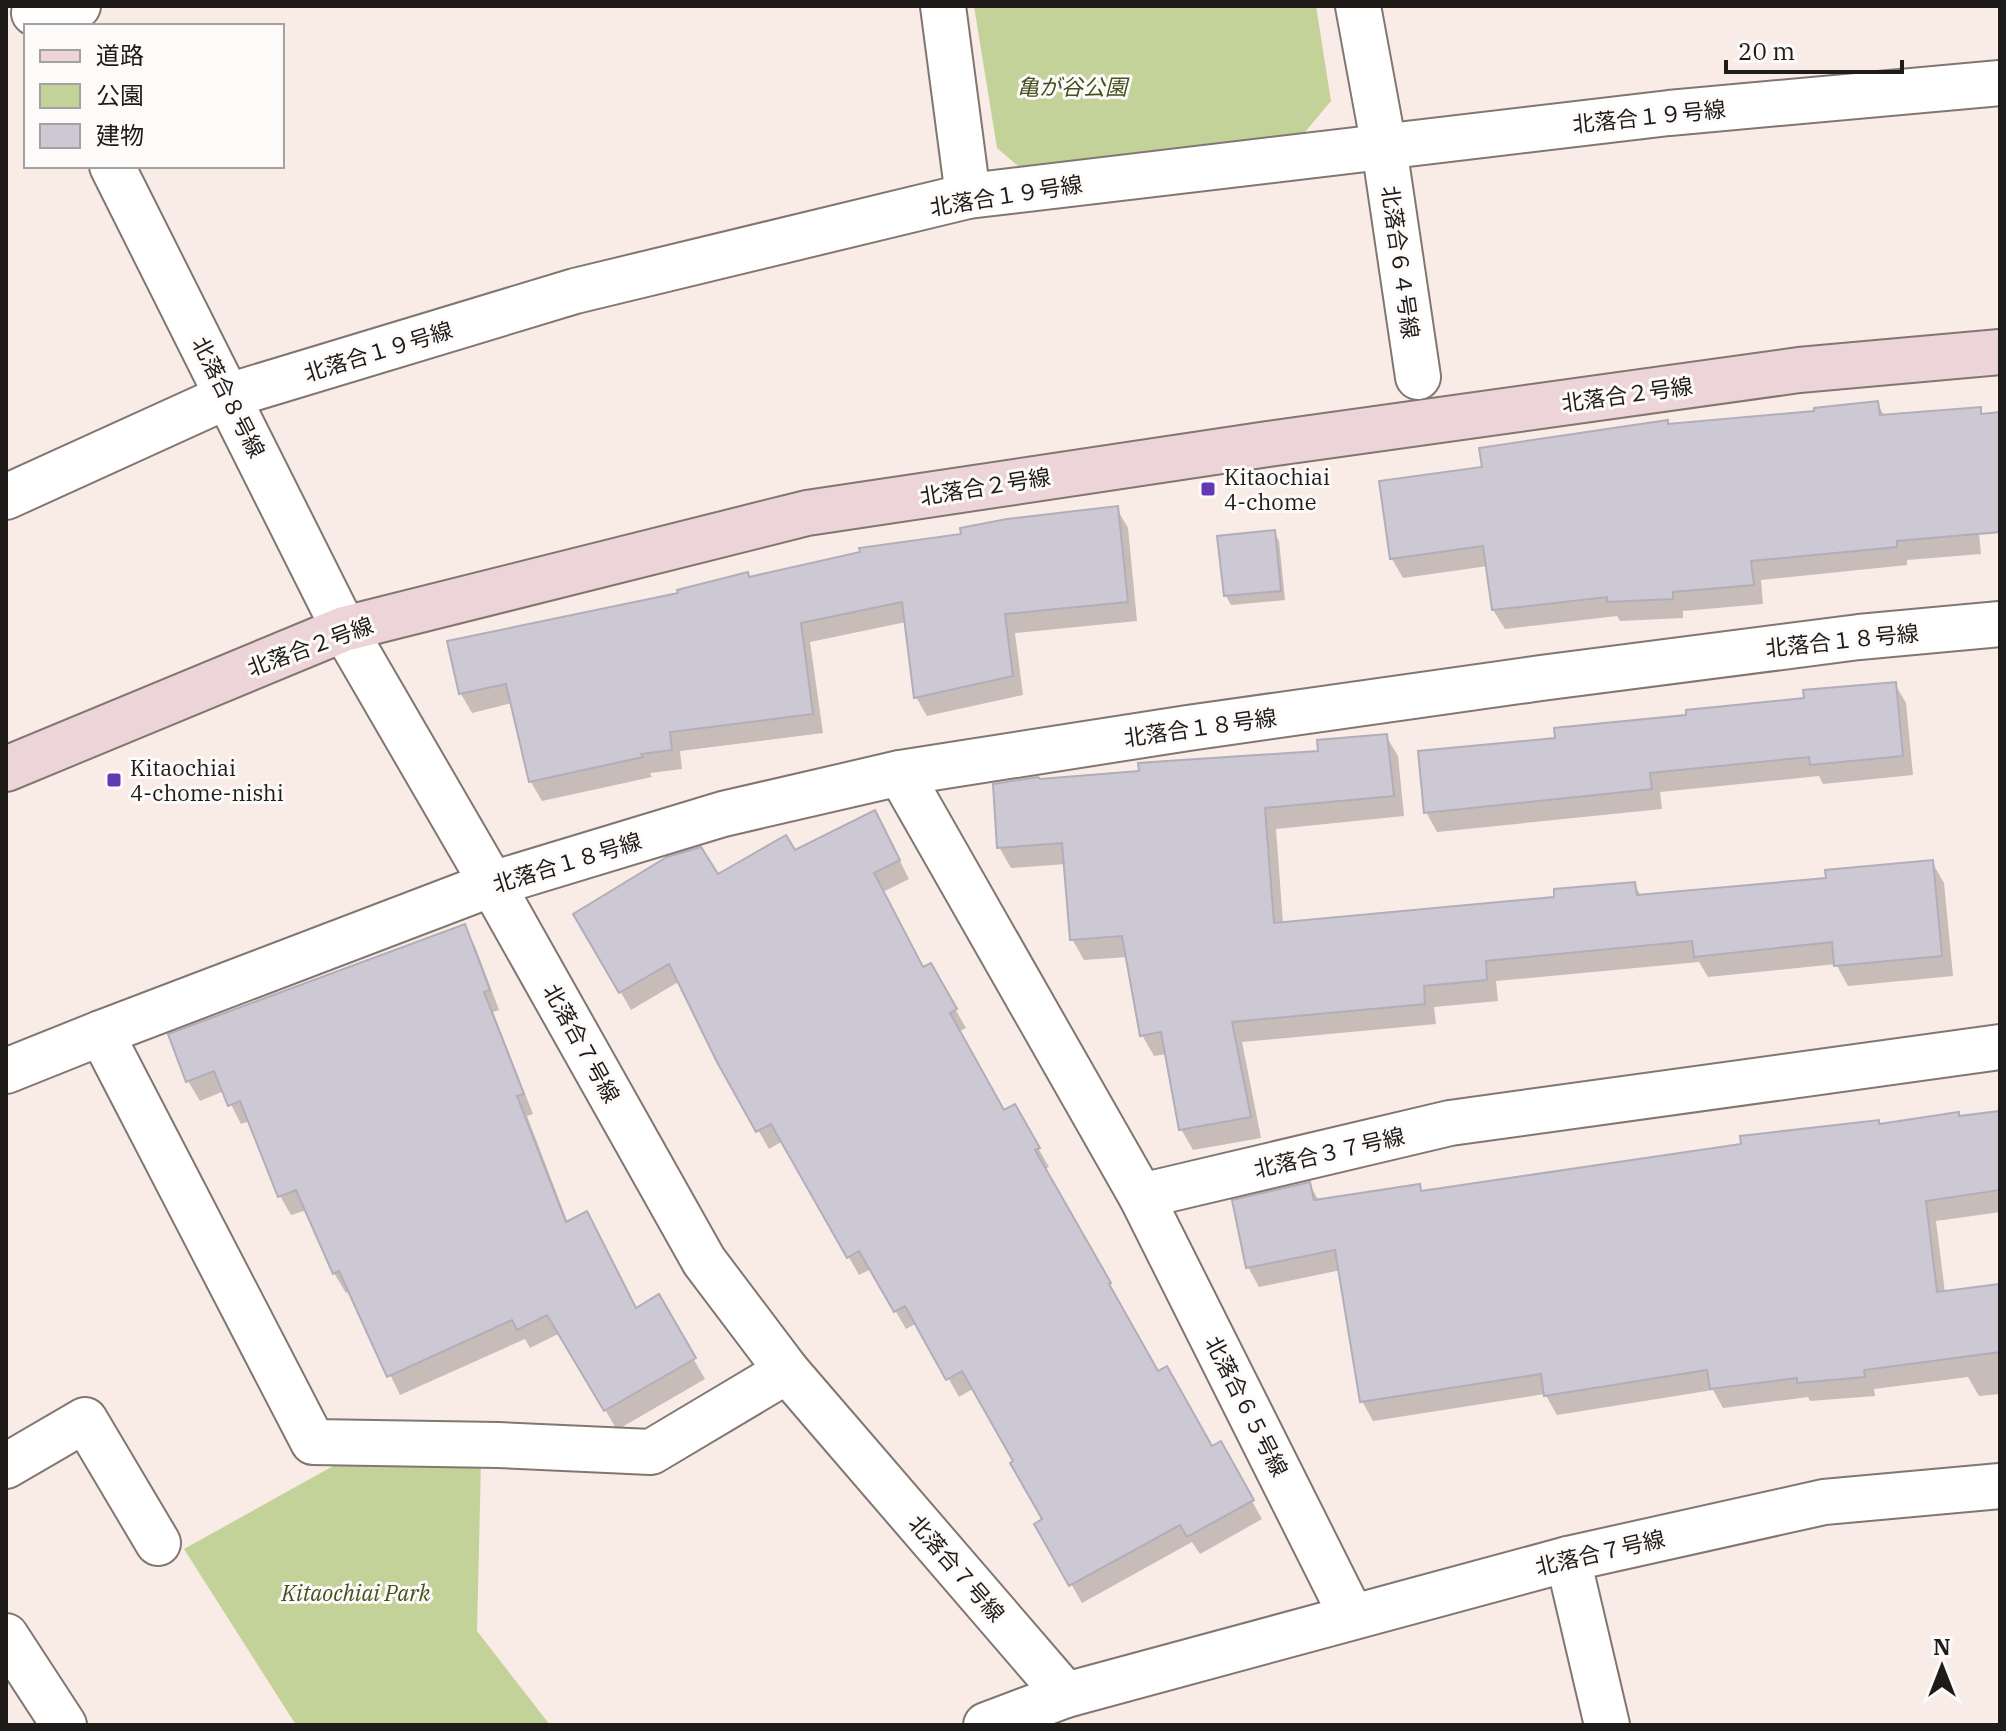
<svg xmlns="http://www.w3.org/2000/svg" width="2006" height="1731" font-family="'IBM Plex Serif','Noto Sans JP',serif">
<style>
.green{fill:#c3d299}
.shadow{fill:#0003}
.building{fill:#ccc9d5;stroke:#b1aeba;stroke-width:2}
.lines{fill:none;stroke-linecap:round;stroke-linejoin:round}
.street-casing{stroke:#827671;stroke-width:48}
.secondary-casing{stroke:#827671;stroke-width:48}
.street{stroke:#fff;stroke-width:44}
.secondary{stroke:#ecd4d8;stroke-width:44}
.poi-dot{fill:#5f3ab2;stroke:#fdfbfa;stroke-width:3}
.labels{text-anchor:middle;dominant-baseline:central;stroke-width:6;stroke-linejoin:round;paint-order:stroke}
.park-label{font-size:22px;font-style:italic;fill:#46501d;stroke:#fdfbfa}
.street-label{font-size:22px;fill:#1f1b19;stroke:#fdfbfa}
.poi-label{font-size:22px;fill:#1f1b19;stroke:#fdfbfa;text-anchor:start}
</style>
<rect width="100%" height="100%" fill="#f9ebe6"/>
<g class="green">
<polygon points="974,6 1316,6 1331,101 1299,139 1025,172 997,148"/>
<polygon points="481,1461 477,1631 550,1725 296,1725 184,1549 335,1465"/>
</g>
<g class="shadow">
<polygon points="1877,403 1885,417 1980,409 1984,416 2000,414 2000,531 1979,533 1981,554 1907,560 1907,565 1761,580 1763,604 1683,611 1683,618 1620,621 1617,616 1505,629 1493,610 1488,566 1403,578 1392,559 1485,468 1669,426 1817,413"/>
<polygon points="1117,509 1128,528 1137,621 1015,633 1023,695 927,716 916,697 906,622 810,642 823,733 680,751 682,769 650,773 652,777 542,801 531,782 512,703 472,713 461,694 749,579 964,535"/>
<polygon points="1274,532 1279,541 1285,600 1231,605 1226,596"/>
<polygon points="1895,684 1906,703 1913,775 1823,784 1819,776 1660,792 1662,809 1437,832 1426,812 1557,740"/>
<polygon points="1386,736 1398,756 1404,816 1276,829 1283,924 1557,899 1634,884 1641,896 1829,879 1932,862 1944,883 1953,976 1848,986 1836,964 1708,977 1699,962 1496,981 1498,1001 1434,1007 1436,1024 1242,1042 1261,1138 1193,1150 1181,1129 1167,1054 1154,1056 1142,1035 1128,957 1084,960 1072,939 1066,864 1011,868 999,847 1040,781 1320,753"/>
<polygon points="885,831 909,879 883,892 923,969 930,965 966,1028 958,1032 1003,1112 1014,1106 1049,1167 1044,1169 1120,1302 1118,1303 1158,1374 1211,1449 1220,1444 1262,1519 1200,1554 1192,1542 1082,1603 1037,1524 1044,1520 974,1388 959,1397 917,1323 906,1329 871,1269 859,1275 783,1141 769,1149 719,1062 680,981 631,1010 576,914 717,876 794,852"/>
<polygon points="464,927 475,946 499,1010 493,1012 533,1114 527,1116 568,1223 636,1310 658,1297 705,1379 617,1430 560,1333 530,1348 525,1339 400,1395 350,1291 346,1293 334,1273 307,1210 291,1215 280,1196 250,1121 241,1124 224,1091 200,1101 188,1081 171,1035"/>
<polygon points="2000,1113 2000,1212 1936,1221 1945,1293 2000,1286 2000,1394 1979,1396 1968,1377 1874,1389 1875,1396 1810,1401 1808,1397 1723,1408 1713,1390 1557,1415 1545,1394 1373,1421 1362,1401 1341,1270 1259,1287 1248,1267 1309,1184 1319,1201 1418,1186 1422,1193 1880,1126"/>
</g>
<g class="building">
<polygon points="1878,401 1880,415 1981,407 1981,414 2000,412 2000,532 1897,541 1897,547 1751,561 1754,585 1673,592 1673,599 1607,602 1607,597 1492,610 1483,546 1390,559 1379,481 1482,467 1479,448 1668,420 1668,424 1814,411 1814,408"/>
<polygon points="1118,506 1128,602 1005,614 1013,676 914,698 902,602 801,623 813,714 670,732 672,750 641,754 643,757 529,782 506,684 459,694 447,641 678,593 677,590 748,572 749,577 860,552 859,548 961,534 960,528 1007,519"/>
<polygon points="1275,530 1281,591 1224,596 1217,536"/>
<polygon points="1896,682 1903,756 1810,765 1809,757 1650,773 1652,789 1424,813 1418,751 1555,738 1554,728 1686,715 1686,710 1804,698 1803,690"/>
<polygon points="1387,734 1394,796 1265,808 1274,923 1554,897 1554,889 1635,882 1637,895 1826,878 1825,870 1933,860 1942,956 1834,966 1832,942 1694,957 1692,941 1486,961 1487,980 1424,986 1425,1004 1232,1022 1251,1117 1179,1130 1161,1032 1140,1036 1122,936 1070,940 1062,843 997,848 993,784 1038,777 1040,779 1139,771 1138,763 1318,751 1317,740"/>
<polygon points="875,810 900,860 874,873 923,967 931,963 957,1009 950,1013 1004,1110 1015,1104 1040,1148 1035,1150 1111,1283 1109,1284 1158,1371 1167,1366 1212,1446 1221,1441 1254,1500 1187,1537 1180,1525 1069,1586 1034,1524 1042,1519 1010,1463 1013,1461 962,1371 946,1380 905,1306 894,1312 859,1251 847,1258 771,1124 756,1132 717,1062 669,964 619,993 573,914 667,857 701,847 718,874 786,835 795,850"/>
<polygon points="465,924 490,990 484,992 524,1094 517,1096 566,1222 587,1211 636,1308 659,1294 696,1358 604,1411 547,1315 517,1330 512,1320 387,1377 339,1271 333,1274 296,1190 278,1197 240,1101 228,1106 214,1071 186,1082 168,1034"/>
<polygon points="2000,1111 2000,1190 1926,1201 1937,1292 2000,1284 2000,1352 1864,1370 1865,1377 1797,1383 1797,1378 1710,1389 1707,1370 1544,1396 1541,1374 1360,1402 1335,1250 1246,1268 1232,1200 1310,1182 1314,1200 1420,1184 1421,1191 1741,1144 1740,1136 1879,1120 1879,1124 1959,1112 1959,1116"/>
</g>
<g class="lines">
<defs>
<g id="street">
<polyline points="943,6 968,196"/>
<polyline points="1358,6 1384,147 1418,377"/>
<polyline points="34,13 78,6"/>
<polyline points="112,166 344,629 492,884 704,1261 787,1371 1066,1695 1568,1559 1824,1502 2000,1486"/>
<polyline points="6,497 228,396 575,291 968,196 1669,113 2000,83"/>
<polyline points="900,773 1141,1196 1450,1123 2000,1047"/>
<polyline points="6,1071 101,1033"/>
<polyline points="1141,1196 1352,1617"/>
<polyline points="787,1371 651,1452 498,1445 313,1442 101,1033 492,884 723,814 900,773 1188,728 1541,678 1859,637 2000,624"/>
<polyline points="6,1466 85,1420 158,1543"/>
<polyline points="1568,1559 1607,1725"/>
<polyline points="6,1636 64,1725"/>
<polyline points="986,1725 1066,1695"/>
</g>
<polyline id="secondary" points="6,769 344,629 807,513 1268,444 1799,370 2000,352"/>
</defs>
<use href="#street" class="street-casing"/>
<use href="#secondary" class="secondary-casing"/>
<use href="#street" class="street"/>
<use href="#secondary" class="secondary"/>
</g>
<g class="poi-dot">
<rect x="1200" y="481" width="16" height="16" rx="4"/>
<rect x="106" y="772" width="16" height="16" rx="4"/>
</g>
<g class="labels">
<g class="park-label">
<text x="1072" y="86">亀が谷公園</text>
<text x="356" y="1592">Kitaochiai Park</text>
</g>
<g class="street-label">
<text transform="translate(1649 116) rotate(-6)">北落合１９号線</text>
<text transform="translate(1006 195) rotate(-9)">北落合１９号線</text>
<text transform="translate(1401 262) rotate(82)">北落合６４号線</text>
<text transform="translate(378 351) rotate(-17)">北落合１９号線</text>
<text transform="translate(1627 394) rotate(-8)">北落合２号線</text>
<text transform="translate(229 397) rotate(63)">北落合８号線</text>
<text transform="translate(985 486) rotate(-9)">北落合２号線</text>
<text transform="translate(1842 640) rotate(-6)">北落合１８号線</text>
<text transform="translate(310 646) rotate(-20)">北落合２号線</text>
<text transform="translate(1200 727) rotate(-8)">北落合１８号線</text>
<text transform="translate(567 862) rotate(-17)">北落合１８号線</text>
<text transform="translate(582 1043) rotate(61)">北落合７号線</text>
<text transform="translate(1329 1152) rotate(-13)">北落合３７号線</text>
<text transform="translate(1247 1406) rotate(63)">北落合６５号線</text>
<text transform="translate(1600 1552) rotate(-13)">北落合７号線</text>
<text transform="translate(957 1568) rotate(49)">北落合７号線</text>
</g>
<g class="poi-label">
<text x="1224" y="476">Kitaochiai<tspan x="1224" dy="25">4-chome</tspan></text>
<text x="130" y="767">Kitaochiai<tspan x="130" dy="25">4-chome-nishi</tspan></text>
</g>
</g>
<rect width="2006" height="1731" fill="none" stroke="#1f1b19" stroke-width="16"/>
<rect x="24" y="24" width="260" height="144" fill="#fdfbfa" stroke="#a4a1a0" stroke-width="2"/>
<rect x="40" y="50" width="40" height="12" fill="#ecd4d8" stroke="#a4a1a0" stroke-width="2"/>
<text x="96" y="64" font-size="24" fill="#1f1b19">道路</text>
<rect x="40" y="84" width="40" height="24" fill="#c3d299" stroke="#a4a1a0" stroke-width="2"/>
<text x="96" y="104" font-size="24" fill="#1f1b19">公園</text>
<rect x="40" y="124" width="40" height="24" fill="#ccc9d5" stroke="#a4a1a0" stroke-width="2"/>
<text x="96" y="144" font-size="24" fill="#1f1b19">建物</text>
<g transform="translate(1942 1667)" stroke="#fdfbfa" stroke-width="6" paint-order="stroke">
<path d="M0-6L14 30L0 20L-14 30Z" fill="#1f1b19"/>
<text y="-12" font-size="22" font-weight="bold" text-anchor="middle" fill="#1f1b19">N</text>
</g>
<path d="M1726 60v12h176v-12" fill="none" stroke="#1f1b19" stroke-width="4"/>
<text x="1738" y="60" font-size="24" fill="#1f1b19" stroke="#fdfbfa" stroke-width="6" paint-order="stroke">20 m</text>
</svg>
